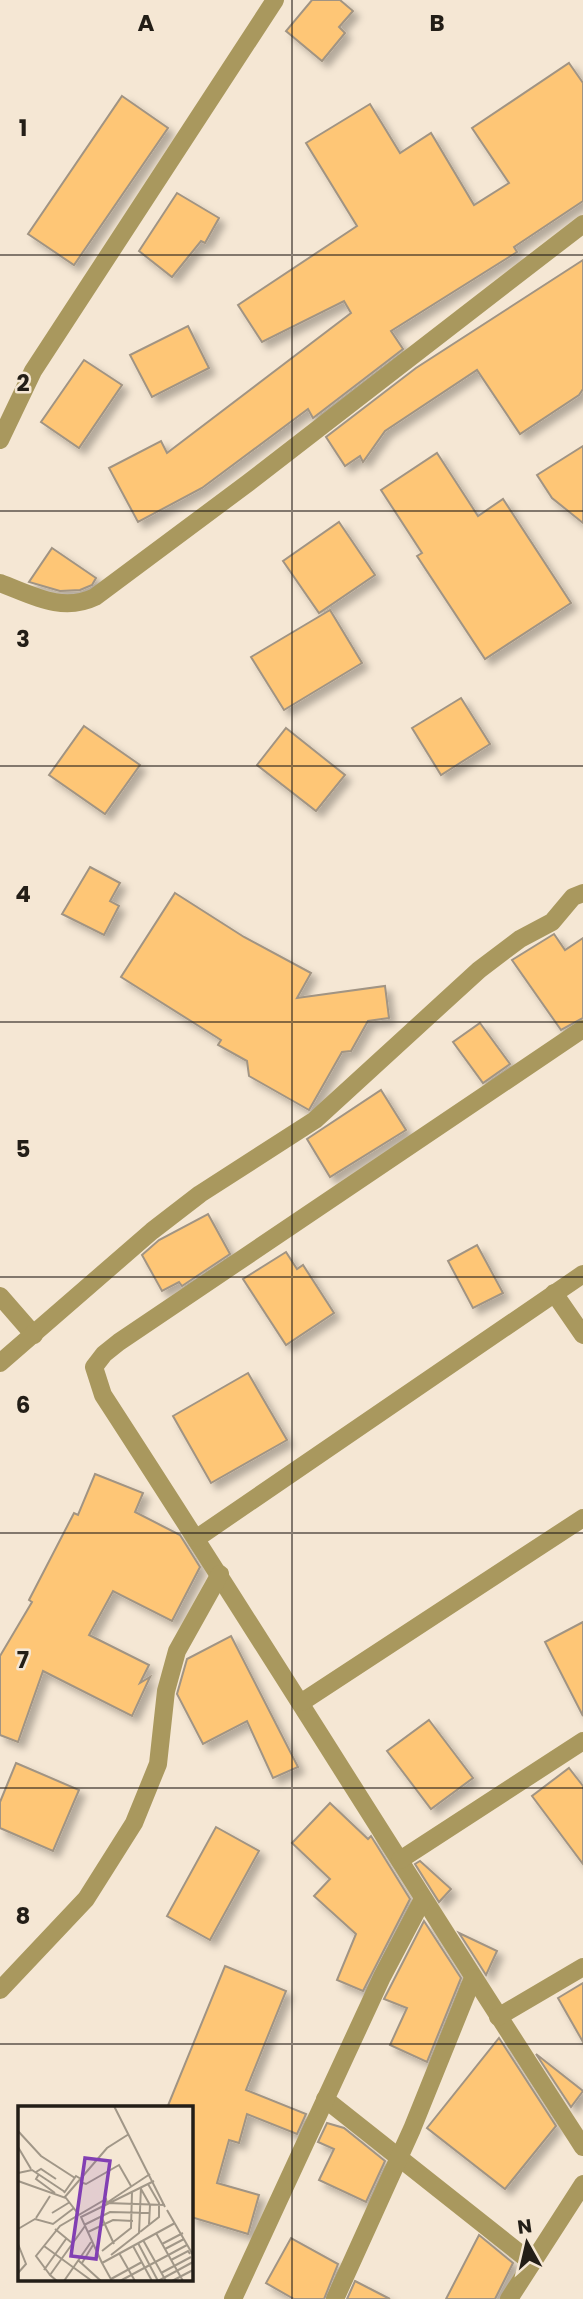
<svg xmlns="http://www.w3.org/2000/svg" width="583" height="2299" font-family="Poppins,sans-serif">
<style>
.building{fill:#fec676;stroke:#a19483;stroke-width:2;filter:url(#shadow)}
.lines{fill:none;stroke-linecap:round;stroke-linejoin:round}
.minor{stroke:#a9985e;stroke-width:18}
.grid{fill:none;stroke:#231e17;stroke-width:2;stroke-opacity:0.55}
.inset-road{fill:none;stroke:#a19788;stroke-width:2}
.view{fill:#823fb3;fill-opacity:0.15;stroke:#823fb3;stroke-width:3.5}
.inset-edge{fill:none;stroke:#231e17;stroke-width:3.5}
.grid-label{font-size:23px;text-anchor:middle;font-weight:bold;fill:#231e17;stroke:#f5e7d4;stroke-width:5;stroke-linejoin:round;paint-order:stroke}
</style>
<defs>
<filter id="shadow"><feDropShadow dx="6" dy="6" stdDeviation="3.5" flood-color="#0004"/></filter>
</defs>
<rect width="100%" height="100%" fill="#f5e7d4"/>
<g class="building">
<polygon points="312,0 340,0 353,11 339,27 345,33 322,61 286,31"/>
<polygon points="569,63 583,83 583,201 514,247 517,252 391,331 403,349 313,418 308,409 202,488 138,522 109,468 161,441 167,453 351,313 344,301 262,342 238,305 357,226 306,143 370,104 400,153 431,133 474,205 509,183 472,128"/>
<polygon points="122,96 168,128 74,265 28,234"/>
<polygon points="177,193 219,218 205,243 201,241 172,277 139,251"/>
<polygon points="583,260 583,389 579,395 520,434 477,370 385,431 363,462 360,456 345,466 326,437 416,368"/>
<polygon points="188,326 209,368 152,397 130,355"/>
<polygon points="84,360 122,385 79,448 41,422"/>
<polygon points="583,446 583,523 552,498 537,475"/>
<polygon points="437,453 478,516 503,499 571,603 485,659 417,556 422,553 381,490"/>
<polygon points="339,522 375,575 319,613 283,561"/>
<polygon points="52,548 96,578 92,585 80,590 60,591 29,582"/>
<polygon points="330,610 362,663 284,710 251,657"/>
<polygon points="461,698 490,744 441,775 412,728"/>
<polygon points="84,726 140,765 105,814 49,775"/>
<polygon points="286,728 345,775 316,811 257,765"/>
<polygon points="90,867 120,883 110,901 119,906 104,935 62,914"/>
<polygon points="175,893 244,937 311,973 297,998 385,986 389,1018 368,1021 351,1051 342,1052 309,1110 249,1076 247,1061 218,1045 221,1040 121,977"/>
<polygon points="554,934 565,950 583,938 583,1018 561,1030 512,960"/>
<polygon points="480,1023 510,1064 483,1083 453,1042"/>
<polygon points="381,1090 406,1130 330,1177 307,1139"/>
<polygon points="208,1214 230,1254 182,1286 179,1282 162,1291 142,1255 159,1240"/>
<polygon points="477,1245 503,1293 473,1308 448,1261"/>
<polygon points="286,1252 297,1269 303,1265 334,1313 286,1345 243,1279"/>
<polygon points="248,1373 287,1440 211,1483 173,1416"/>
<polygon points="95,1474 143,1493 135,1512 180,1535 200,1567 172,1621 113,1591 89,1635 149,1665 140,1683 150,1677 132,1716 43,1671 18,1742 0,1735 0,1656 32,1602 29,1600 74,1513 78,1515"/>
<polygon points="583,1622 583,1716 545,1642"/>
<polygon points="231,1636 298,1767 273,1778 247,1721 203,1744 177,1694 187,1659"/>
<polygon points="429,1720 473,1778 431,1809 387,1751"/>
<polygon points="16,1763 79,1790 53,1851 0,1828 0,1802"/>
<polygon points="569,1768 583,1786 583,1864 532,1796"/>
<polygon points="330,1803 368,1839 371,1836 410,1899 363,1991 337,1980 356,1934 314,1896 330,1879 292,1843"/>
<polygon points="216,1827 259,1851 210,1940 167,1916"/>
<polygon points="420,1861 451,1889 439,1902 415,1864"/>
<polygon points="424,1921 461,1978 427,2062 390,2045 407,2008 384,1999"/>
<polygon points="459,1933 497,1951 486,1975 472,1953"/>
<polygon points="225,1966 286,1991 246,2090 306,2114 297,2134 247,2114 239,2143 229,2140 217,2183 259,2195 248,2234 191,2217 191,2108 167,2108"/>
<polygon points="583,1983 583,2042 558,1998"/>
<polygon points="499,2038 556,2126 505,2189 427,2128"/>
<polygon points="536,2054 583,2091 571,2107"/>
<polygon points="327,2123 344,2128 385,2161 366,2202 319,2180 334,2149 318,2142"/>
<polygon points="479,2235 513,2263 495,2299 446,2299"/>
<polygon points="291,2238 338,2264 324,2299 294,2299 266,2283"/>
<polygon points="355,2281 390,2299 347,2299"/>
</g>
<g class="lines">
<g class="minor">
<polyline points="0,440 33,371 275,0"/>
<path d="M 0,583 C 32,595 62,613 95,597 L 248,483 L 583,224"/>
<path d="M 583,1029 L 119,1342 L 104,1354 L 94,1367 L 103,1395 C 265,1644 421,1898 583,2147"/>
<polyline points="554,1293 583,1335"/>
<polyline points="0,1296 34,1335"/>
<polyline points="0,1363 152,1231 200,1194 315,1120 479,970 520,939 552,922 573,897 583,893"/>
<polyline points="197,1538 583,1274"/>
<polyline points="302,1702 583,1518"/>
<polyline points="400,1860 583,1741"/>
<polyline points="0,1990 86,1899 134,1823 158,1764 166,1691 177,1651 220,1574"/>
<polyline points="498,2017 583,1967"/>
<polyline points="325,2099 532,2263"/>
<polyline points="233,2299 382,1977 423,1899"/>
<polyline points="335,2299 412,2129 473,1978"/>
<polyline points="509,2299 583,2184"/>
</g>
</g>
<path class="grid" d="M 292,0 L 292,2299M 0,255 L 583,255M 0,511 L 583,511M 0,766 L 583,766M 0,1022 L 583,1022M 0,1277 L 583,1277M 0,1533 L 583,1533M 0,1788 L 583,1788M 0,2044 L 583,2044"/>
<g transform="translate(18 2106)">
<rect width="175" height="175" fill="#f5e7d4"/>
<path class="inset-road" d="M 96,0 L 147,101M 0,25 L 23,50 L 57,72M 0,41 L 13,63M 18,66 L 23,63 L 38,73M 0,67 L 14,64 L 47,86M 21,68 L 18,73 L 37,87M 0,75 L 48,92 L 61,109M 62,76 L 68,78 L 101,59 L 113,80M 123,83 L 132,99 L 131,118M 46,87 L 58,70 L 63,73M 46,92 L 89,42 L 111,28M 90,96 L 132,68M 149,104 L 175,149M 34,107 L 52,96M 83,110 L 96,138M 18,112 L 32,90M 66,119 L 92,106 L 132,107M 0,123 L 17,113 L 35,118 L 56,102M 37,123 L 54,137M 70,126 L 95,114 L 115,115M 122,126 L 141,111 L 141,97 L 130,78M 138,127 L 165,175M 125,134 L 148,175M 120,137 L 140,175M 0,138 L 8,158 L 0,167M 144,138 L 165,127M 26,140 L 74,175M 115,140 L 134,175M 147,143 L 166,133M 84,145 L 113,122 L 114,86M 101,147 L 117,175M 93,149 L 121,127 L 123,81M 153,154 L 170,145 L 172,148M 61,155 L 83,175M 64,157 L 75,139M 84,157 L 63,111 L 136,75M 26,164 L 48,133M 143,167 L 173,151M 32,169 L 18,150 L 42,120 L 88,93 L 89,97 L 147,99M 93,173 L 124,156M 39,175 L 32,169 L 67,120M 46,175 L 73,136M 94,175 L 84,157 L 157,117M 102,175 L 169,139M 140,175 L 175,156M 154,175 L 175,164"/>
<path class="view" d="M 67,52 L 92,55 L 78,153 L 53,150 Z"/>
<rect width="175" height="175" class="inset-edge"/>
</g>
<g class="grid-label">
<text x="146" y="31">A</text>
<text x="437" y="31">B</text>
<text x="23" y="136">1</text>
<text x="23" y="391">2</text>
<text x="23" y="647">3</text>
<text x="23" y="902">4</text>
<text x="23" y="1157">5</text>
<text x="23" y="1413">6</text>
<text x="23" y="1668">7</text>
<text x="23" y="1924">8</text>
</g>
<g transform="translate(527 2243) rotate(352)" stroke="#f5e7d4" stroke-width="5" paint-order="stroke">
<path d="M0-5L12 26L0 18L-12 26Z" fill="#231e17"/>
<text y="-10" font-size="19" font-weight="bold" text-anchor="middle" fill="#231e17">N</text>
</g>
</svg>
